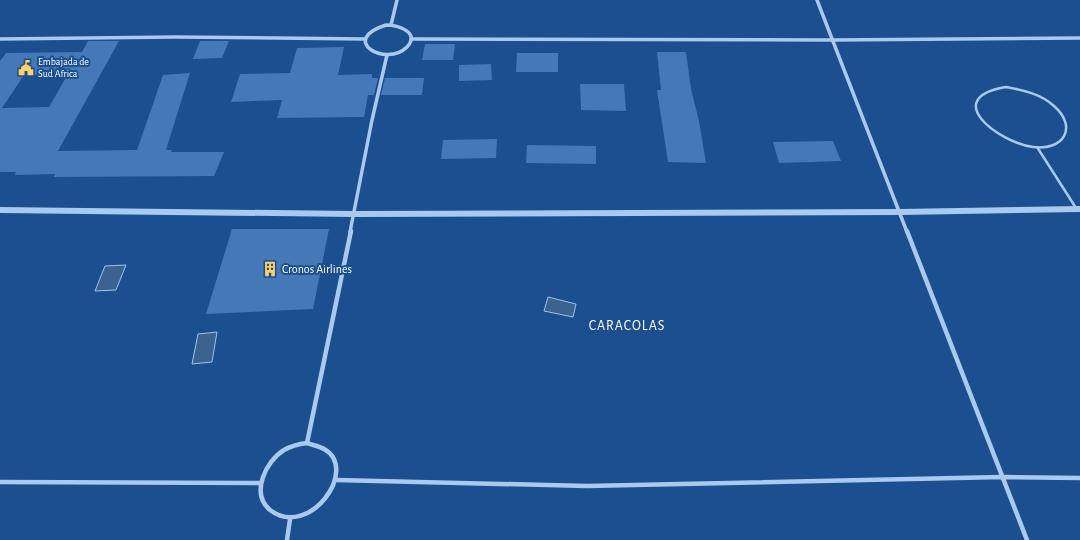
<svg xmlns="http://www.w3.org/2000/svg" width="1080" height="540" font-family="'Alegreya Sans',sans-serif">
<style>
.water{fill:#3c6290;stroke:#9cc4f0}
.building{fill:#4478b7;fill-rule:evenodd}
.lines{fill:none;stroke-linecap:round;stroke-linejoin:round}
.service{stroke:#a9c9ee;stroke-width:2.5}
.minor-far1{stroke:#a9c9ee;stroke-width:3.5}
.minor{stroke:#a9c9ee;stroke-width:4.5}
.tertiary{fill:#a9c9ee;fill-rule:evenodd}
.labels{text-anchor:middle;dominant-baseline:central;stroke-width:4;stroke-linejoin:round;paint-order:stroke}
.far-poi-label{font-size:10px;fill:#fff;stroke:#1b4f8f;text-anchor:start}
.poi-label{font-size:12px;fill:#fff;stroke:#1b4f8f;text-anchor:start}
.quarter-label{font-size:14px;letter-spacing:1px;fill:#fff;stroke:#1b4f8f}
</style>
<rect width="100%" height="100%" fill="#1b4f8f"/>
<g class="water">
<polygon points="126,265 116,290 95,291 105,266"/>
<polygon points="548,297 576,304 573,317 544,311"/>
<polygon points="217,332 212,362 192,364 198,334"/>
</g>
<g class="building">
<path d="M 88,41 L 119,41 L 58,151 L 137,150 L 163,75 L 190,73 L 166,150 L 172,150 L 171,152 L 224,152 L 214,176 L 54,177 L 55,174 L 15,175 L 16,172 L 0,172 L 0,61 L 6,53 L 82,52 ZM 68,74 L 49,107 L 2,108 L 24,75 Z"/>
<polygon points="200,41 229,41 222,58 193,59"/>
<polygon points="425,44 455,44 453,60 422,60"/>
<polygon points="344,47 338,75 372,74 372,78 378,78 374,95 368,95 364,117 277,118 282,100 231,102 240,74 290,73 297,48"/>
<polygon points="657,52 686,52 691,89 699,121 706,163 668,162 657,90 661,90"/>
<polygon points="517,53 558,53 558,72 516,72"/>
<polygon points="491,64 492,80 459,81 459,65"/>
<polygon points="385,78 424,78 422,95 381,95"/>
<polygon points="580,84 624,84 626,111 581,110"/>
<polygon points="497,139 496,158 441,159 443,140"/>
<polygon points="833,141 841,161 779,163 773,142"/>
<polygon points="527,145 596,146 596,164 526,163"/>
<polygon points="232,229 329,229 313,309 206,314"/>
</g>
<g class="lines">
<g class="service">
<path d="M 1006,87 C 1023,90 1041,94 1054,106 C 1078,127 1064,151 1033,147 C 998,142 940,98 1006,87 Z"/>
<polyline points="1037,147 1076,208"/>
</g>
<g class="minor-far1">
<polyline points="817,0 907,232"/>
<path d="M 386,25 C 397,25 421,32 407,47 C 386,68 338,40 386,25 Z"/>
<polyline points="391,25 397,0"/>
<polyline points="0,39 175,37 365,39"/>
<polyline points="411,39 833,40 1080,38"/>
<polyline points="350,232 372,120 387,55"/>
</g>
<g class="minor">
<polyline points="907,231 1027,540"/>
<polyline points="307,443 351,231"/>
<path d="M 307,443 C 312,445 319,446 324,449 C 360,469 309,540 270,510 C 250,493 266,461 284,450 C 291,446 299,444 307,443 Z"/>
<polyline points="336,480 587,486 1002,477 1080,478"/>
<polyline points="0,482 261,483"/>
<polyline points="287,540 290,519"/>
</g>
<polygon class="tertiary" points="1080,206 1080,212 900,215 354,217 0,213 0,207 354,211 900,209"/>
</g>
<defs>
<symbol id="civic-bare" viewBox="-9 -9 18 18"><path d="M-.6-6.5H3V-4.5H.6V-3L4-1V1h2V6H-6V1h2V-1L-.6-3ZM-1.2 2.5V6h2.4V2.5Z" fill="#ffd166" stroke="#1b4f8f" stroke-width="2.5" paint-order="stroke"/></symbol>
<symbol id="building-bare" viewBox="-9 -9 18 18"><path d="M-4-6H4V6H1V3H-1V6H-4ZM-2.5-4.3h1.7v1.8h-1.7ZM.8-4.3h1.7v1.8H.8ZM-2.5-1h1.7V.8h-1.7ZM.8-1h1.7V.8H.8Z" fill="#ffd166" stroke="#1b4f8f" stroke-width="2.5" paint-order="stroke"/></symbol>
</defs>
<g fill-rule="evenodd">
<use href="#civic-bare" x="15" y="57" width="22" height="22"/>
<use href="#building-bare" x="259" y="258" width="22" height="22"/>
</g>
<g class="labels">
<g class="far-poi-label">
<text x="38" y="62">Embajada de<tspan x="38" dy="12">Sud Africa</tspan></text>
</g>
<g class="poi-label">
<text x="282" y="269">Cronos Airlines</text>
</g>
<g class="quarter-label">
<text x="627" y="326">CARACOLAS</text>
</g>
</g>
</svg>
